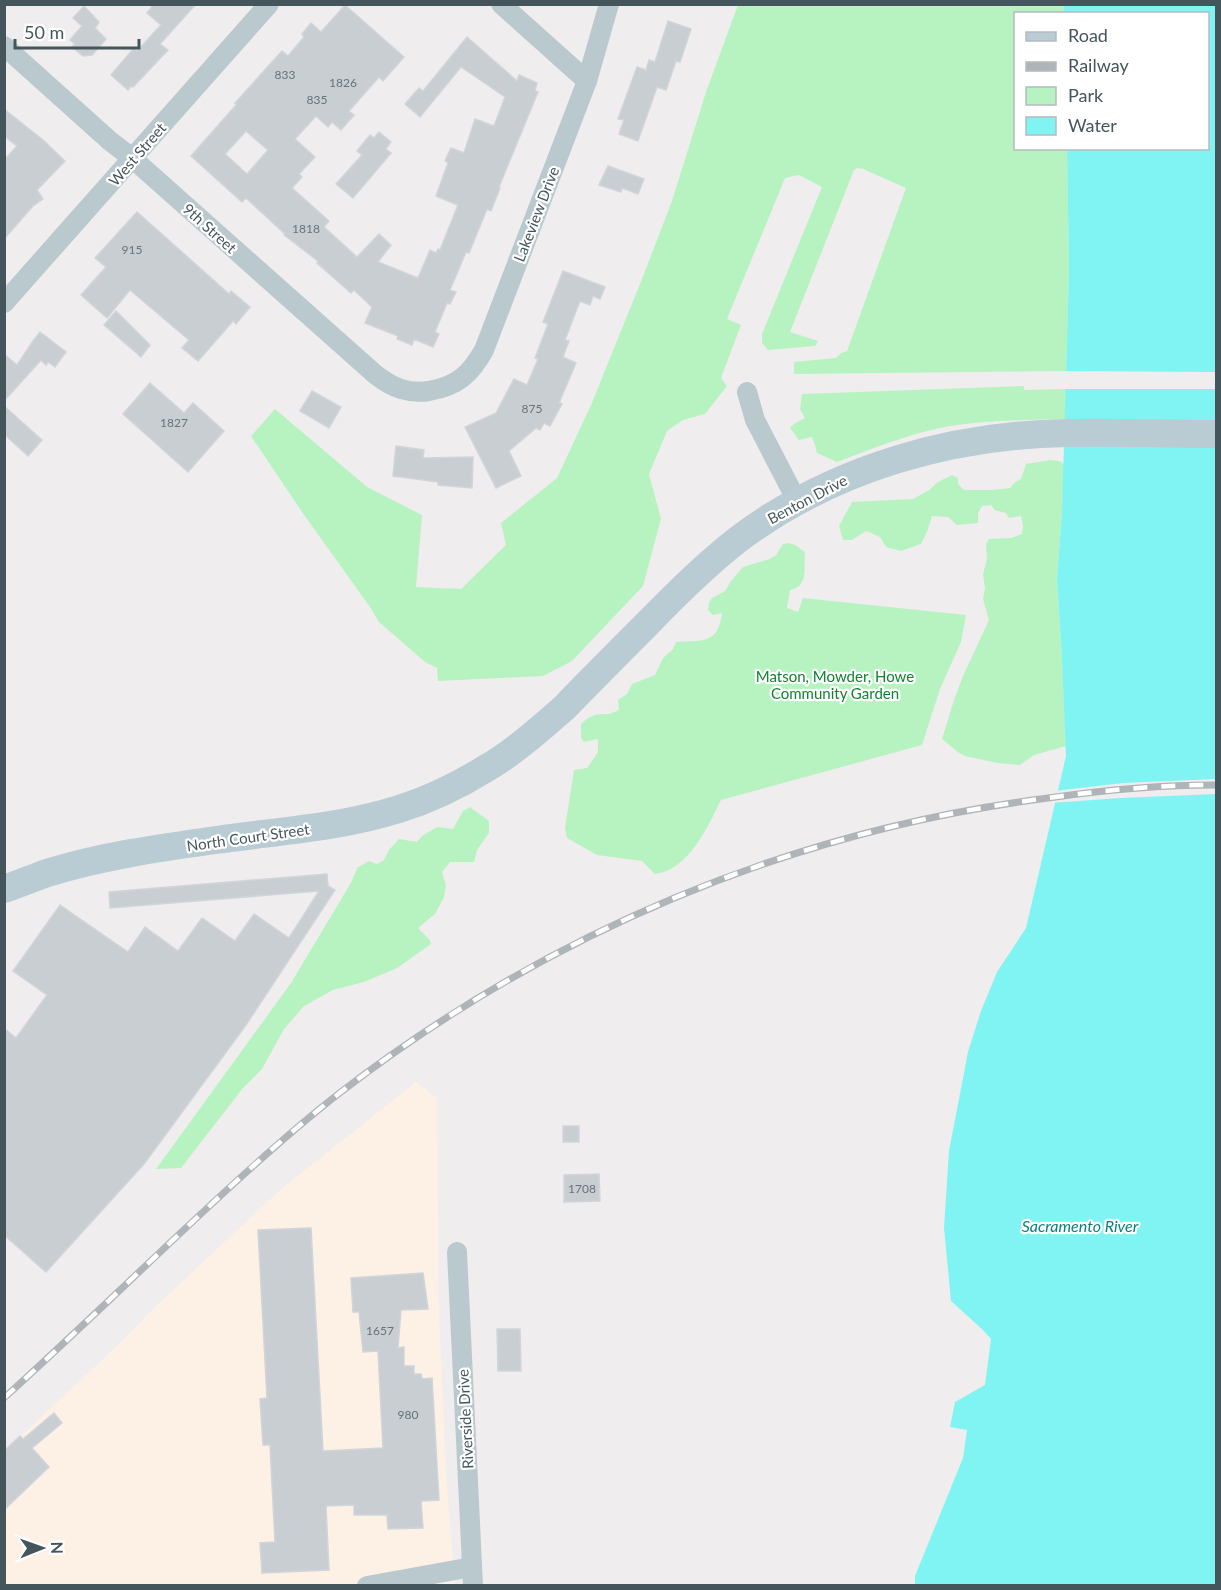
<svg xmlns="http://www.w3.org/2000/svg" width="1221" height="1590" font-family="Lato,sans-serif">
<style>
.commercial{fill:#fdf0e4}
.green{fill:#b6f3c0}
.water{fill:#7ff4f2}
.pier{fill:#f0edee}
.building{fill:#c9ced3;stroke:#d0d5da;stroke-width:1.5;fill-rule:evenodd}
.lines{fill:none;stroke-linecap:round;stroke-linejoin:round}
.street{stroke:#bac9ce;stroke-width:20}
.secondary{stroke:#b9cbd3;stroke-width:28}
.rail-casing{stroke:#afb4b8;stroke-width:7}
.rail{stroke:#fff;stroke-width:4.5;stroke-dasharray:14;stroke-linecap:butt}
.labels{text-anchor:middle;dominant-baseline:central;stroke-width:4.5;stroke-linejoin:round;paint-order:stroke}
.number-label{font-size:12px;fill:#65747a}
.street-label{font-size:15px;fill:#44565c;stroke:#fff}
.park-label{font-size:15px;fill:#0e842f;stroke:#fff}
.water-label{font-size:16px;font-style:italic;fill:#058281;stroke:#fff}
</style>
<rect width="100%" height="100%" fill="#f0edee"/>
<polygon class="commercial" points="416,1082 437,1098 439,1312 446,1472 455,1585 5,1586 5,1451 121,1342 155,1307 280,1190"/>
<g class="green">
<polygon points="738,5 1064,5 1064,13 1016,14 1016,148 1067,149 1069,269 1066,371 794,374 794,362 836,358 841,353 847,351 906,188 863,169 857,168 854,170 790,332 818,341 815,346 768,350 762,343 762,334 822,187 799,175 785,178 727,319 741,325 721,378 727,386 705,414 683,420 667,431 649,474 661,519 643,586 572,661 543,676 438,681 437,668 425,662 379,622 370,607 302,512 251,436 275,409 367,487 422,515 416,587 461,589 506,545 501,523 557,478 591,405 642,279 672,201 706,92"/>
<path d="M 1024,386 L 1024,390 L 1066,389 L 1065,419 C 1027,420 988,420 950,426 C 911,433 874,448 837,462 L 817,453 L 815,445 L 812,437 L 799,440 L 790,428 L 794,424 L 805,418 L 800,409 L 802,394 Z"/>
<polygon points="1050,460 1059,461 1064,464 1062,512 1057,579 1062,659 1066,746 1034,755 1020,765 997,763 965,756 959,753 942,739 954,700 963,676 989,620 983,599 985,588 983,574 987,559 986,544 989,539 1011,538 1022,534 1023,526 1021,516 1009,518 1006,513 995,510 991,505 982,506 978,513 978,523 957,525 948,517 932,516 927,532 921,544 901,551 886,547 880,537 866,531 852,540 843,540 839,526 852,502 913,499 929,490 938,482 952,475 958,478 958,484 964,490 992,490 1010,488 1014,483 1021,479 1026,464"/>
<path d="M 788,543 L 795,545 L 805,552 C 803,566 810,586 790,590 L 787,608 L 798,612 L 803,598 L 966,615 L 961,642 L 940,689 L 922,745 L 721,800 C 708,826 689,870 655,874 L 642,861 L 597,855 L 567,838 L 565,828 L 574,770 L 587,768 L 598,752 L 598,739 L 584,742 L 581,738 L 581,724 C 585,720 589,717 595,715 C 605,713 611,716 619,709 L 618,700 L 627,694 L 632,684 L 655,675 L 663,658 L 673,649 L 676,642 C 702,640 718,645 722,613 L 713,615 L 708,610 L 709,603 L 712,598 L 725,591 L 731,581 L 743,567 L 770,559 L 776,555 L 783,544 Z"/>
<polygon points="470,807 489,821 489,833 477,850 474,862 450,862 442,872 446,885 444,897 435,914 418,928 430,940 431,944 397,968 364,982 333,990 304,1006 284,1029 262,1069 243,1088 181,1168 156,1169 291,983 352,881 357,868 369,861 377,864 384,860 389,850 399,839 417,842 422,836 437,827 453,829 463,811"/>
</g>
<polygon class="water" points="1064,5 1216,5 1216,1585 915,1586 915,1576 963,1458 967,1430 950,1427 955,1402 985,1385 991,1339 983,1330 951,1301 944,1228 949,1151 968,1052 981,1011 997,972 1026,928 1066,756 1062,659 1057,579 1062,512 1069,269 1067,149 1208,148 1208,14 1064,13"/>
<g class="pier">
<polygon points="1063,371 1216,372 1216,389 1063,389"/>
<polygon points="1216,779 1216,794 1120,798 1051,803 1054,791 1123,783"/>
</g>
<g class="building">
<polygon points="154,4 196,4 160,44 168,50 133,87 131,86 128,90 111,75 134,48 137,51 161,25 147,13"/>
<path d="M 345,5 L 404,57 L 383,81 L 379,77 L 349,111 L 354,115 L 341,130 L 332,122 L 328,127 L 316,116 L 295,139 L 315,157 L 299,174 L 302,177 L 292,188 L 329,221 L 324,227 L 357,257 L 379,234 L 391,245 L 378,262 L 418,278 L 430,250 L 436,253 L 438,249 L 440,250 L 458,205 L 436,196 L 448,163 L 445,161 L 451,148 L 464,153 L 475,119 L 494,126 L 505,97 L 461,67 L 420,117 L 405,104 L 419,88 L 423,91 L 467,37 L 517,81 L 519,75 L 537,83 L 535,91 L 538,92 L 499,187 L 500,188 L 491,211 L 487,209 L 469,253 L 466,252 L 450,290 L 456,292 L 450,304 L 447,303 L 435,332 L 439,334 L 433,347 L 414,339 L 412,345 L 397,339 L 398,336 L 365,323 L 372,307 L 354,290 L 351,293 L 317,263 L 318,261 L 284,235 L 285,234 L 246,198 L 242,202 L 191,156 L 237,104 L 235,103 L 282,51 L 288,56 L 304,37 L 302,34 L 311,23 L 321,32 ZM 246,131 L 268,150 L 247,174 L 225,154 Z"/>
<polygon points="84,6 99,22 95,28 106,39 92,55 83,56 72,47 75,44 70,40 82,26 73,18"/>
<polygon points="668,21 691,29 680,62 676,61 666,90 657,87 638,141 619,134 624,120 618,119 637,67 646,70 649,60 655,62"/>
<polygon points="4,109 43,140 65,161 37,190 43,199 33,206 4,239 4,160 17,146 4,136"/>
<polygon points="379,132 391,142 386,149 391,153 353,198 336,184 362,155 357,151 370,135 374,138"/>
<polygon points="608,166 644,179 638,194 622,188 621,192 599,185"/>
<polygon points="137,212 229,294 231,291 250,307 236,324 233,321 198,361 182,348 189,340 130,290 107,318 81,295 106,267 95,258"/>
<polygon points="563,271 605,287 600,299 593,296 590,305 580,301 565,340 569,341 563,357 576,363 559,403 562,404 550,426 544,423 540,430 536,428 509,451 521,476 496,488 465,427 496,413 514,379 527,385 538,359 535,358 548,324 543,322"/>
<polygon points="116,311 150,345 141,357 104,325"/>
<polygon points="40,332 66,352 55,367 48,362 46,365 41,360 4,401 4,354 17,365 33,341"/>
<polygon points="150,383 184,413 193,403 224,431 188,472 123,414"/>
<polygon points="312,391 341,407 329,428 300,411"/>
<polygon points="4,406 42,440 28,456 4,434"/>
<polygon points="396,446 424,450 423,458 473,457 472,488 438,485 438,482 393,476"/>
<polygon points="327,874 328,886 335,890 246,1025 144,1164 46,1272 4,1235 4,1028 16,1038 47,995 13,971 60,905 128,952 145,927 178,951 202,918 235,941 254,914 289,938 319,891 110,908 109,892"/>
<rect x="563" y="1126" width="16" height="16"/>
<polygon points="599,1174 600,1201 564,1202 564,1175"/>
<polygon points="311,1228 323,1451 383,1448 378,1351 363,1352 359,1312 353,1312 351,1278 423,1273 428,1309 401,1310 398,1348 404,1347 404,1366 414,1366 414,1374 421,1374 422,1379 432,1378 439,1500 421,1501 423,1528 388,1529 387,1515 354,1515 354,1505 326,1506 329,1570 262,1573 260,1543 275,1542 270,1445 263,1445 260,1399 267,1398 258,1230"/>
<polygon points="497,1329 520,1329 521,1371 498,1371"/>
<polygon points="54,1413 62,1423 32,1448 49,1467 4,1510 4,1451 20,1436 23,1439"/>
</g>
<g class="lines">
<g class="street">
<polyline points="501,4 587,81"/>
<path d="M 4,46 L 110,141 L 132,158 L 376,375 C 393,388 408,394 429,391 C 457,386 470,375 484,350 L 587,81 L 609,4"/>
<polyline points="4,303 269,4"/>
<polyline points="747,392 755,420 797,501"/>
<polyline points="457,1252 473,1586"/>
<polyline points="367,1586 472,1567"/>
</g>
<path class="secondary" d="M 4,889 C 19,884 33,878 47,873 C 102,856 159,848 216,840 C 278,831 339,828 399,809 C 428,800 459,785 485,769 C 513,753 540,729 564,708 C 591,680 619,652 647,624 C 676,594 706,564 740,538 C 834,468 951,435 1067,433 C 1117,432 1167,434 1216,434"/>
<defs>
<path id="rail" d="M 4,1398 C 67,1341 128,1282 189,1225 C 237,1180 286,1135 337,1095 C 545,934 788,831 1048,798 C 1104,790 1160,785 1216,785"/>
</defs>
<use href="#rail" class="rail-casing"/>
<use href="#rail" class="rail"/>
</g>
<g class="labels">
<g class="number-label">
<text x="285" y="74">833</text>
<text x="343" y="82">1826</text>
<text x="317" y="99">835</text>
<text x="306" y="228">1818</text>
<text x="132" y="249">915</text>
<text x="532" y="408">875</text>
<text x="174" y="422">1827</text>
<text x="582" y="1188">1708</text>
<text x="380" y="1330">1657</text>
<text x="408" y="1414">980</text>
</g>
<g class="street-label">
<text transform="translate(137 154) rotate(-49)">West Street</text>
<text transform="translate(536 214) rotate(-69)">Lakeview Drive</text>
<text transform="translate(210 228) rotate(42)">9th Street</text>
<text transform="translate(807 499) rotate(-28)">Benton Drive</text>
<text transform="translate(248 837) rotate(-8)">North Court Street</text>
<text transform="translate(465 1419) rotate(-93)">Riverside Drive</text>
</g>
<g class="park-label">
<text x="835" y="676">Matson, Mowder, Howe<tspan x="835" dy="17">Community Garden</tspan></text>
</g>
<g class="water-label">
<text x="1080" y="1225">Sacramento River</text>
</g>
</g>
<rect width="1221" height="1590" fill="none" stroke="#44565c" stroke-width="12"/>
<rect x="1014" y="12" width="195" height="138" fill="#ffffff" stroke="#b4bbbe" stroke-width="1.5"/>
<rect x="1026" y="32" width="30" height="9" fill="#b9cbd3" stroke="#b4bbbe" stroke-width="1.5"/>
<text x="1068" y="42" font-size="18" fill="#44565c">Road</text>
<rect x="1026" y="62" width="30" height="9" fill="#afb4b8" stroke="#b4bbbe" stroke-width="1.5"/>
<text x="1068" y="72" font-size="18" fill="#44565c">Railway</text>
<rect x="1026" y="87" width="30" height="18" fill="#b6f3c0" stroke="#b4bbbe" stroke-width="1.5"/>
<text x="1068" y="102" font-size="18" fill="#44565c">Park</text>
<rect x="1026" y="117" width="30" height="18" fill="#7ff4f2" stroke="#b4bbbe" stroke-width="1.5"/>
<text x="1068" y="132" font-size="18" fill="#44565c">Water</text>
<g transform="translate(42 1548) rotate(89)" stroke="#ffffff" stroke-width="4.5" paint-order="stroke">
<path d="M0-4.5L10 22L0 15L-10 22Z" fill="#44565c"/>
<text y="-9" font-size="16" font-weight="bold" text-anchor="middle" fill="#44565c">N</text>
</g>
<path d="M15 39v9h124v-9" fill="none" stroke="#44565c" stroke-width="3"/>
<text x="24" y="39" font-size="18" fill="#44565c" stroke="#ffffff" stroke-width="4.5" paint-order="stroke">50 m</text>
</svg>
